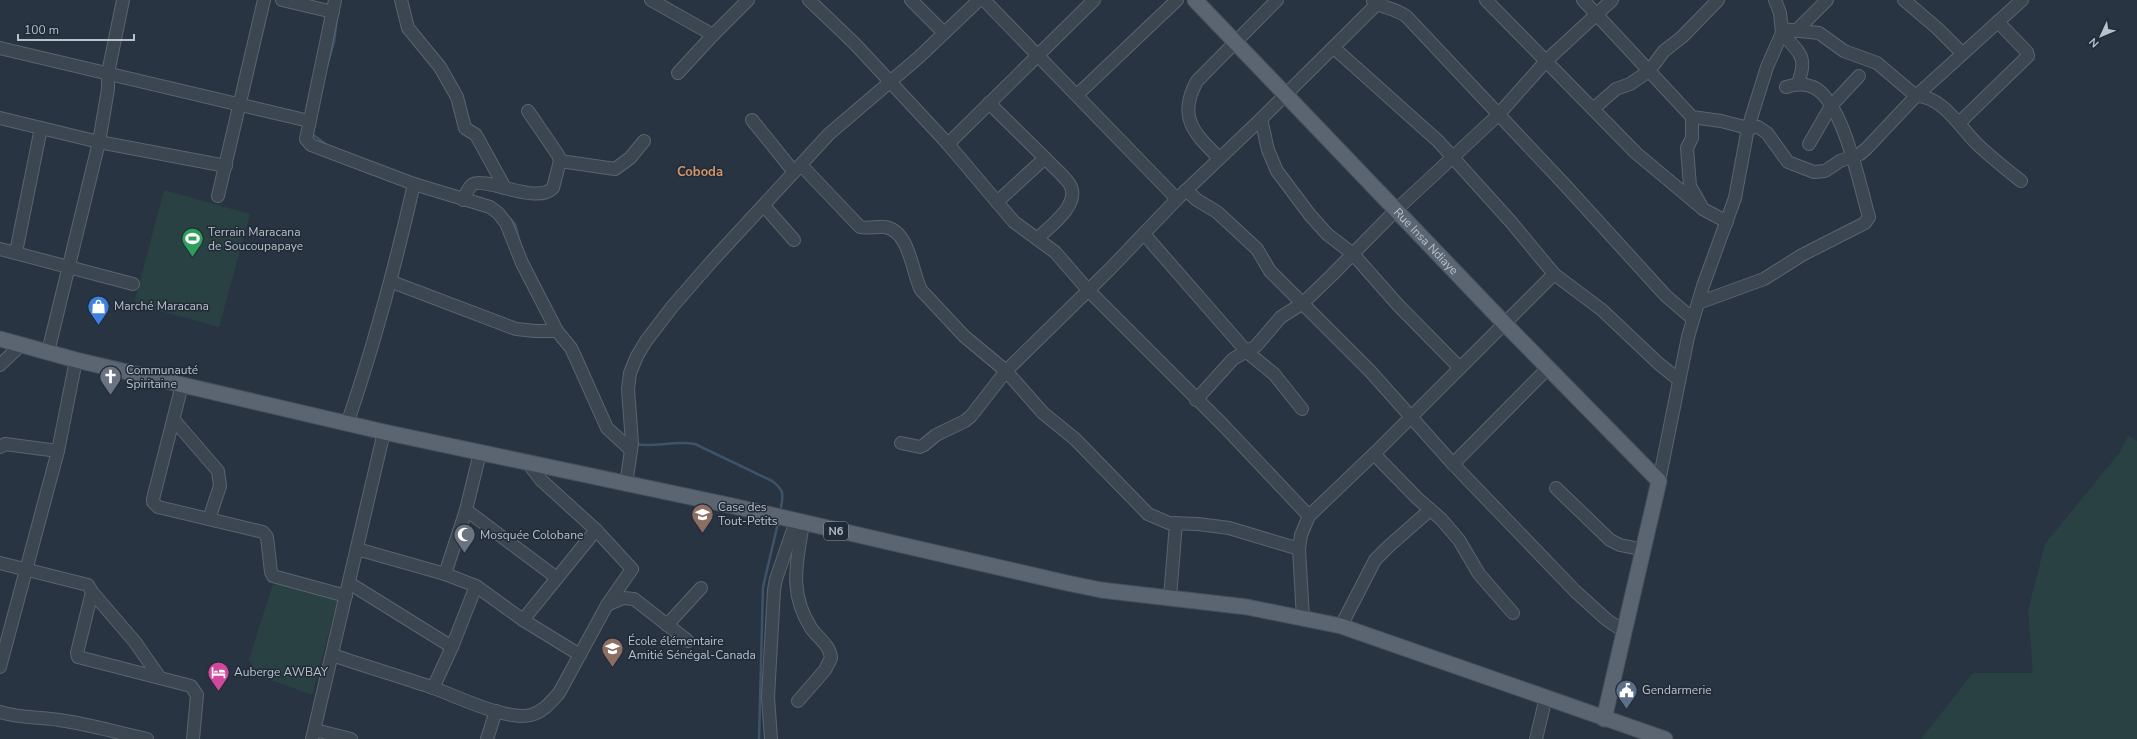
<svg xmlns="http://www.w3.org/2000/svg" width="2137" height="739" font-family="'Nunito Sans',sans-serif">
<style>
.green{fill:#2a4143}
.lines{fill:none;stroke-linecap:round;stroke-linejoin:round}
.stream{stroke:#3e536a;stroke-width:2.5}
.minor-casing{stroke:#5a646f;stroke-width:14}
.major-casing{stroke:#454f5b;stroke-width:17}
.minor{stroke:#3c4651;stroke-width:12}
.major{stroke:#5a6571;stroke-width:15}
.labels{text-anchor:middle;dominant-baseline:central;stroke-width:3;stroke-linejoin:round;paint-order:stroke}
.shield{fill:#202b37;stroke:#8b949f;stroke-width:1}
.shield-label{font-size:11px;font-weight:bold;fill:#b9c1cb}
.poi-label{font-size:12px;fill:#b9c1cb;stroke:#202b37;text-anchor:start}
.street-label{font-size:12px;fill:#b9c1cb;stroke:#202b37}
.neighbourhood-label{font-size:13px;font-weight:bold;fill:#d3936c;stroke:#202b37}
</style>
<rect width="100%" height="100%" fill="#283442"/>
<g class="green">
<polygon points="164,190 250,214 219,327 134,304"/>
<polygon points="2128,436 2137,441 2137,739 1921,739 1973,673 2033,673 2028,611 2045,544 2120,452"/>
<polygon points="274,581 338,599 312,695 257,675 249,659"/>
</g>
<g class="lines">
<g class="stream">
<polyline points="327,66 334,42 337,18"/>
<polyline points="312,134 327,145"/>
<polyline points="504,212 515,224 520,243"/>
<path d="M 635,444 C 655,448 675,440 695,444 L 772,481 C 783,489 784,494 781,507"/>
<polyline points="759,739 763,587 778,523"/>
</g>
<defs>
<g id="minor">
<polyline points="282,0 333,12"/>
<polyline points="335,0 306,139 311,145 414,184 490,207 498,213 506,223 522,263 557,331 571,348 577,361 607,428 631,450"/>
<polyline points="401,0 408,28 440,67 457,97 465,128 476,135 505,188"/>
<polyline points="651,0 713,35 748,0"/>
<polyline points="809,0 855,44 948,144 1014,222 1055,252 1088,290 1224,426 1309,516"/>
<polyline points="911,0 944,33"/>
<polyline points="984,0 1177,199"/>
<polyline points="1486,0 1636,153 1703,209"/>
<polyline points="1583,0 1692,117 1721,121 1748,128 1758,127 1767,133 1788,162 1814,172 1825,171 1840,161 1860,154 1866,149 1916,96 2022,0"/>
<polyline points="1904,0 1937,28 1962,53"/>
<path d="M 1373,1 C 1381,8 1396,8 1407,17 L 1565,185 L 1666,296 L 1693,319"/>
<path d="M 1782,29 L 1819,33 L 1844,51 L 1877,63 L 1916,96 C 1943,96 1961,129 1978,145 C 1992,158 2007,170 2021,181"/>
<polyline points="1796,31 1827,0"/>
<path d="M 1782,33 C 1800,54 1808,56 1798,83"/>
<polyline points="0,48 309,121"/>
<polyline points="1334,48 1438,141 1511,222 1554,274"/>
<polyline points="678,73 713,35"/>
<polyline points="1077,95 1177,0"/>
<path d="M 989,103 L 1062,175 C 1065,179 1070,183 1071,187 C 1079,206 1049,227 1037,239"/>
<polyline points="1593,109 1616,89 1630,84 1649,71 1664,51 1682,37 1718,0"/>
<polyline points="1692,117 1692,138 1687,148 1690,186 1703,209 1727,222"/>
<polyline points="0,118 99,142 226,166"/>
<polyline points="1261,119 1268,150 1277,171 1310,215 1327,234 1353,254 1398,305 1460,368"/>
<polyline points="752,120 794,172"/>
<polyline points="1959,123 2028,56 2027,52 1998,22"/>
<polyline points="948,144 1094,0"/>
<polyline points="1809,144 1831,106 1859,76"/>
<path d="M 1219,158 C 1194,133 1177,117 1197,81 L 1277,0"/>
<polyline points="560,161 615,169 630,158 644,141"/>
<path d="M 801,165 L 860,227 C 869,229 877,226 885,227 C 910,231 912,273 921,290 L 964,336 L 1006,371 L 1043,413 L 1075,439 L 1148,514 L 1169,523 L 1198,524 L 1229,528 L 1299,549"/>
<polyline points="1186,190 1197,200 1217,212 1257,249 1270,271 1370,371 1453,464 1575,591 1607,620 1625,632"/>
<polyline points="218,196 264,0"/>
<path d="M 463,200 C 466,195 468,187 473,184 C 487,177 536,205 553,188 L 560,161 L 558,155 L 528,111"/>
<polyline points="997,202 1045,158"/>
<polyline points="764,206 794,240"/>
<polyline points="1144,234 1247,352 1274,374 1302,409"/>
<polyline points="0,249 133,284"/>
<polyline points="16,252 41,128"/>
<polyline points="392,282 516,329 535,331 557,331"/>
<path d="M 1698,303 L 1764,279 L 1802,255 L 1865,223 L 1869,217 C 1860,187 1843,100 1813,87 C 1804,83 1795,84 1786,87"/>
<polyline points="48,352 99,142 108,89 108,73 123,0"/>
<polyline points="0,365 21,345"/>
<polyline points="182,385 153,499 153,502 158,507 263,532 267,537 271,572 273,576 346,596"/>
<polyline points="1196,400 1233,359 1256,346 1281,317 1303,303 1332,275 1396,210 1498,115 1546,61 1612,0"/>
<polyline points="174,420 218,471 220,486 209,519"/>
<path d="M 347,424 C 375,343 395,267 414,184"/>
<polyline points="901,443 920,447 924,445 936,435 965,421 971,416 1006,371 1110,269 1177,199 1261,119 1381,0"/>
<polyline points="0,447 5,444 58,451"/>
<polyline points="1374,454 1417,498 1441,519 1459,540 1479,574 1513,613"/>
<polyline points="1453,464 1548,368"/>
<polyline points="1659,481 1688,337 1703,286 1735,198 1748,128 1767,67 1782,33 1780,13 1775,0"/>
<polyline points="626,485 632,443 628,389 630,373 637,356 646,341 672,307 712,261 829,134 918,58 979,0"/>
<polyline points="1556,488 1610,540 1620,545 1644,550"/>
<polyline points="466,510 557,578"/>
<polyline points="357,549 445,574 476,586 523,620 580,655"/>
<polyline points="0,563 88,585 92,592 77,653 78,657 191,686 197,695 193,739"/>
<polyline points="445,574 466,510 480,453"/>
<polyline points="349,583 452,647"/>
<polyline points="92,592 135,642 160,678"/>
<polyline points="1170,598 1176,523"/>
<polyline points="609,604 623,598 634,599 688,641"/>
<polyline points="1303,618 1299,549 1301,535 1309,516 1379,449 1554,274 1602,310 1658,363 1679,380"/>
<polyline points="523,620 596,530"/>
<polyline points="667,625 701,588"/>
<polyline points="1341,626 1375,560 1389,546 1430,510"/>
<path d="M 332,655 C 365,666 398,676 431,687 C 456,696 506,721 531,715 C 543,712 551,702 559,693 L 607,605 L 632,569 L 596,530 L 541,480 L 528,463"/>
<polyline points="0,667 58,451 76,360"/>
<polyline points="433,688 452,647 476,586"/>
<path d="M 798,701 L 825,670 L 831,658 C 830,645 818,638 811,628 C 788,592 797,562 803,523"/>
<path d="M 0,712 C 19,718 39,717 59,720 C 89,724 118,733 147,739"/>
<polyline points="315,730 351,739"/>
<polyline points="312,739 384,432"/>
<polyline points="487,739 496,711"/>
<polyline points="771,739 768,697 774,590 776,579 796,521"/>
<polyline points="1536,739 1546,697"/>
</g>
<g id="major">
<path id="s1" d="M 1195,0 L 1505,324 L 1659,481 L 1604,719"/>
<polyline points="0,339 76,360 384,432 733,506 1067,583 1101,590 1247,607 1341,626 1665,739"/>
</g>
</defs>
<use href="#minor" class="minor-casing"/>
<use href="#major" class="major-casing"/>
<use href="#minor" class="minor"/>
<use href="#major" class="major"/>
</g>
<defs>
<symbol id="stadium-pin" viewBox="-11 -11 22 30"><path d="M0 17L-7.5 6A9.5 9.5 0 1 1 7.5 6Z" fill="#2e9e5b" stroke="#202b37"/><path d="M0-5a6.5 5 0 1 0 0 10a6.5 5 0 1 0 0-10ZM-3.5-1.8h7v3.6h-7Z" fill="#fff"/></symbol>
<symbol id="shop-pin" viewBox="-11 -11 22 30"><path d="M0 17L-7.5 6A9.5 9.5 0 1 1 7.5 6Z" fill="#3f7fe0" stroke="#202b37"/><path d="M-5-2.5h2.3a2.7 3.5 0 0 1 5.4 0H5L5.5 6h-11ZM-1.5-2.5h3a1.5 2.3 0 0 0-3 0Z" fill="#fff"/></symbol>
<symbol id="church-pin" viewBox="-11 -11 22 30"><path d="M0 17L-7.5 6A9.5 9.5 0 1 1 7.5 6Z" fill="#6b7280" stroke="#202b37"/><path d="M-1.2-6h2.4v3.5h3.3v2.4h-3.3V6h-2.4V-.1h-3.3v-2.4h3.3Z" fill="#fff"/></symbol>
<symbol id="school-pin" viewBox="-11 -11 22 30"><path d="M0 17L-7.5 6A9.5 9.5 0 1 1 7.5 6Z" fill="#8d6e63" stroke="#202b37"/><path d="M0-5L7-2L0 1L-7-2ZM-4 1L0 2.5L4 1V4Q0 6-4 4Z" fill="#fff"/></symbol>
<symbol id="mosque-pin" viewBox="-11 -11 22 30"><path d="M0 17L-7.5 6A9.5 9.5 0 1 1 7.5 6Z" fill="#6b7280" stroke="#202b37"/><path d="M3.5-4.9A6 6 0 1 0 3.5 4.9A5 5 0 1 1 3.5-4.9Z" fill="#fff"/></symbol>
<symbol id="hotel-pin" viewBox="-11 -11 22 30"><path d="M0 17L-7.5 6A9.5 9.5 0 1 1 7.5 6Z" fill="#d1479c" stroke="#202b37"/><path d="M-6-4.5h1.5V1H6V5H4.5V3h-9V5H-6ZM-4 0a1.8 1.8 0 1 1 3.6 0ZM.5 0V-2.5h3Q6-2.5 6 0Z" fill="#fff"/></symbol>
<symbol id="civic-pin" viewBox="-11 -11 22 30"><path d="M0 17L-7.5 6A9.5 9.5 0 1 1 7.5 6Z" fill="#5c6f8a" stroke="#202b37"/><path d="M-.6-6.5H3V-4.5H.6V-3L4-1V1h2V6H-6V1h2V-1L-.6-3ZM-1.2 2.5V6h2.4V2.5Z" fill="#fff"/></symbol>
</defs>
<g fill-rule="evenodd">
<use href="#stadium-pin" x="180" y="226" width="25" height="34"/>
<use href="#shop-pin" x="86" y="294" width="25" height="34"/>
<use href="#church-pin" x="98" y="364" width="25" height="34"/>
<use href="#school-pin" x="690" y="502" width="25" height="34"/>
<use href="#mosque-pin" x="452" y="522" width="25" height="34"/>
<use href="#school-pin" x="600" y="636" width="25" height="34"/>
<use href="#hotel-pin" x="206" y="660" width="25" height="34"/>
<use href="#civic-pin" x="1614" y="678" width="25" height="34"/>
</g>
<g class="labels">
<rect class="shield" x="824" y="522" width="24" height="18" rx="3"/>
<g class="shield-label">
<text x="836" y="531">N6</text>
</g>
<g class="poi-label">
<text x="208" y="232">Terrain Maracana<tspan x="208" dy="14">de Soucoupapaye</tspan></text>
<text x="114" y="306">Marché Maracana</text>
<text x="126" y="370">Communauté<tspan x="126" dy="14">Spiritaine</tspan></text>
<text x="718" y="507">Case des<tspan x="718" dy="14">Tout-Petits</tspan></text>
<text x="480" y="535">Mosquée Colobane</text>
<text x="628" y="641">École élémentaire<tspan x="628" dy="14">Amitié Sénégal-Canada</tspan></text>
<text x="234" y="672">Auberge AWBAY</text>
<text x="1642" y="690">Gendarmerie</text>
</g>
<g class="street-label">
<text stroke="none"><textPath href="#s1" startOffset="334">Rue Insa Ndiaye</textPath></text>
</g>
<g class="neighbourhood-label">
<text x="700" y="172">Coboda</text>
</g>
</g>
<g transform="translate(2101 36) rotate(226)" stroke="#202b37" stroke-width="3" paint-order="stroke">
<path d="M0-3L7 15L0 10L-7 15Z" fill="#b9c1cb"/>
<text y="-6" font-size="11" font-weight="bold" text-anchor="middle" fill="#b9c1cb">N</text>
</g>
<path d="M18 34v6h116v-6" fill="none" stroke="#b9c1cb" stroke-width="2"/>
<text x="24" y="34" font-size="12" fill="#b9c1cb" stroke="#202b37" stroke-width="3" paint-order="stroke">100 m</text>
</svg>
